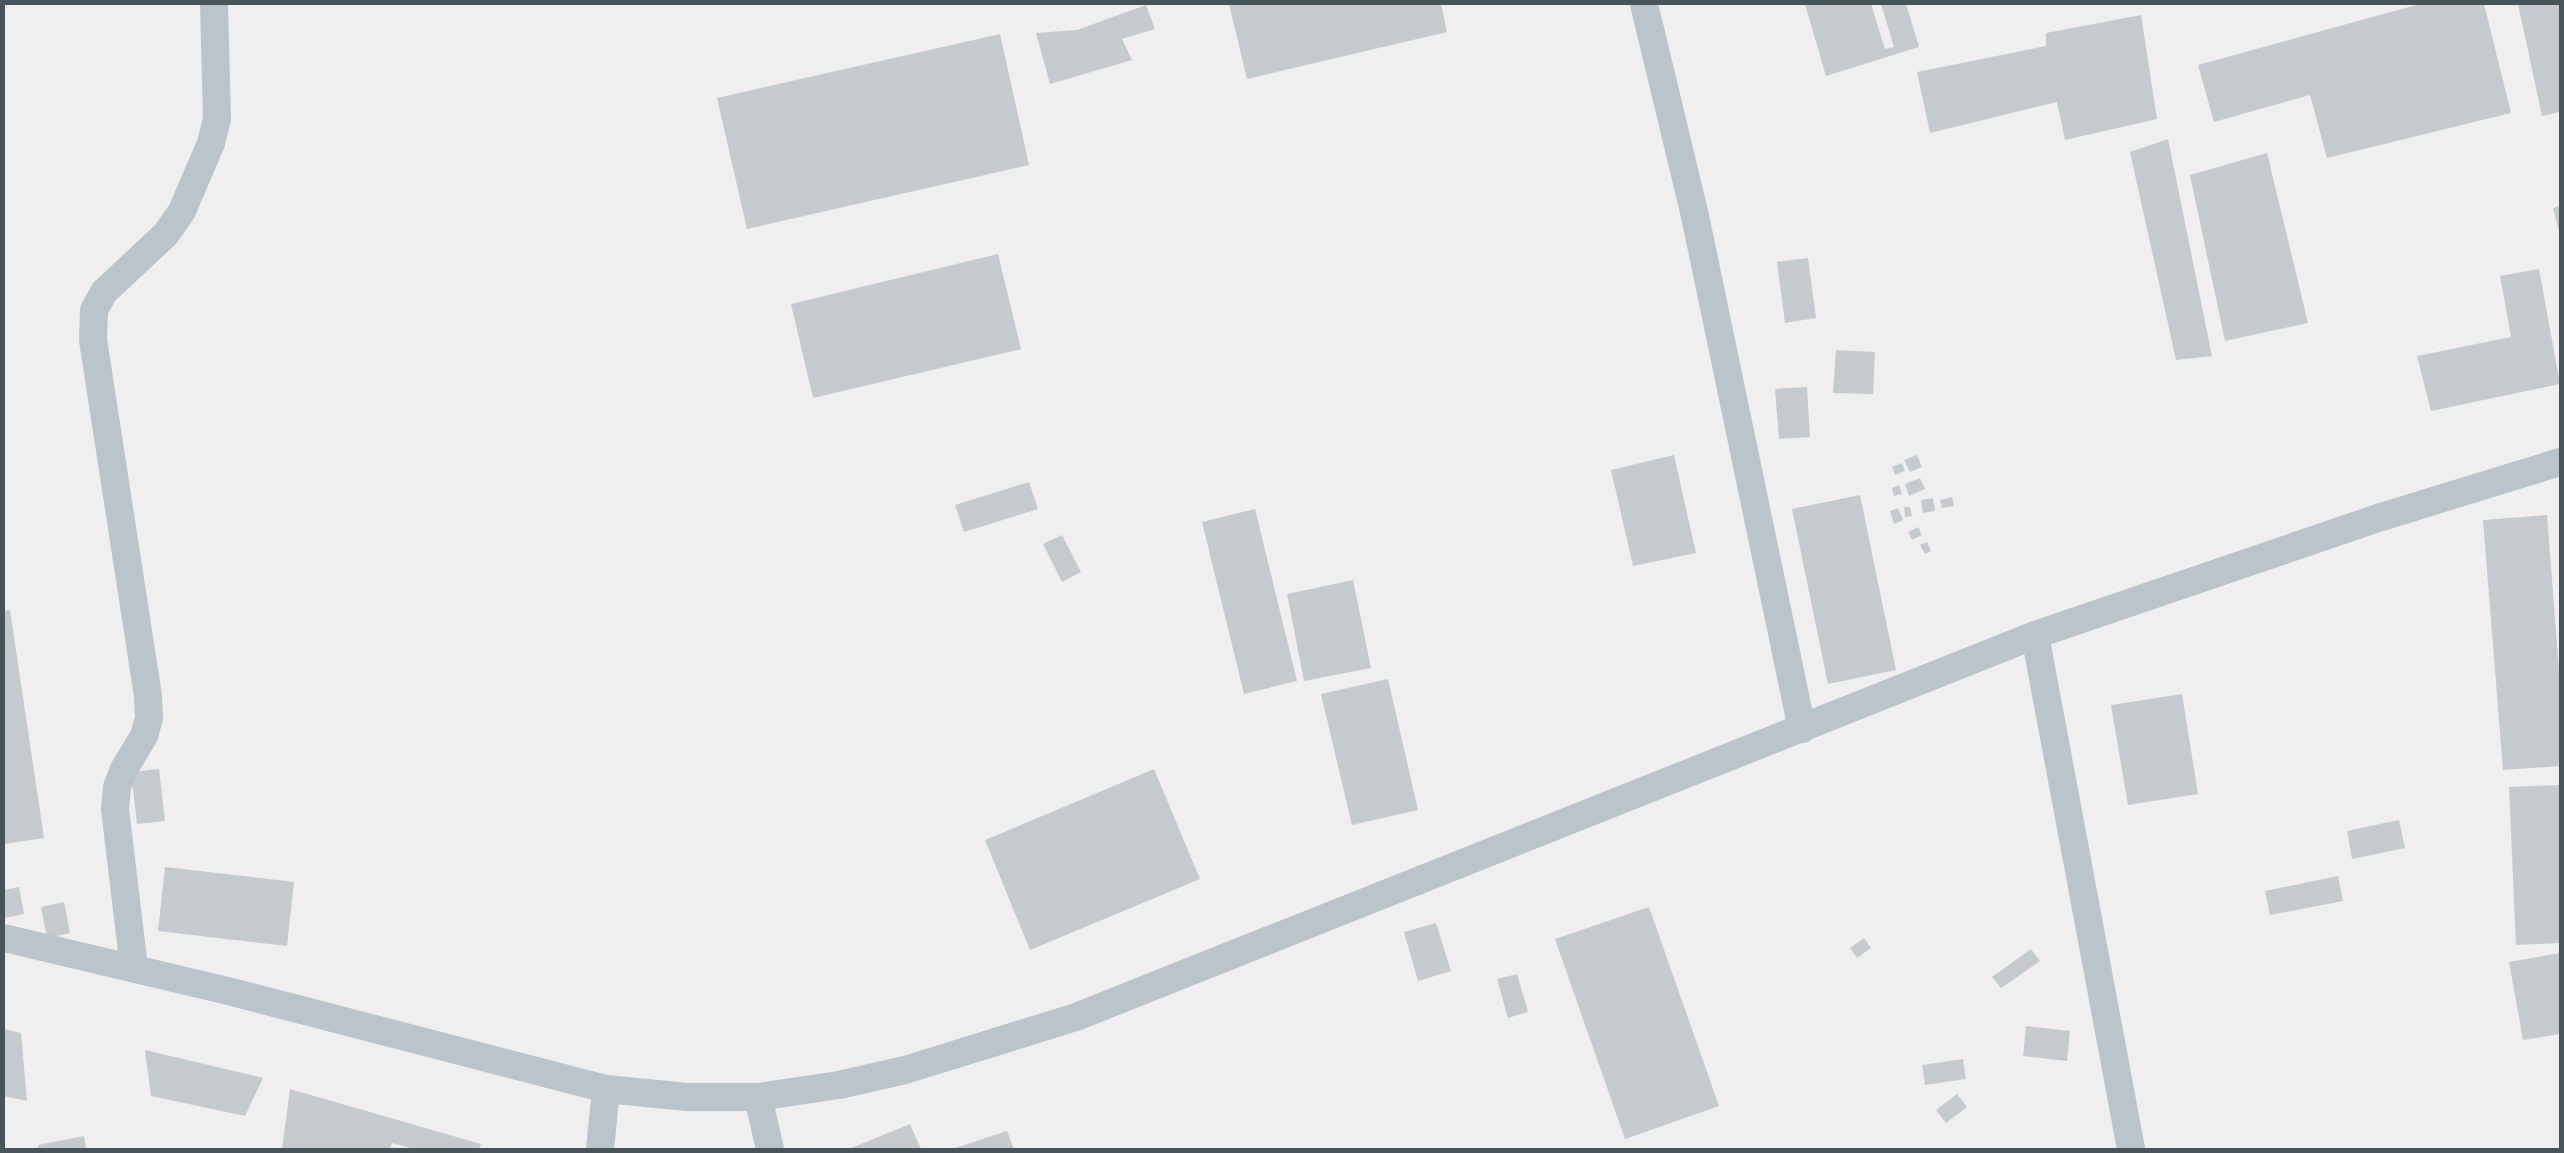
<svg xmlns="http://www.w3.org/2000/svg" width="2564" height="1153" font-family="Montserrat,sans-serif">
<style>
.building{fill:#c5cace}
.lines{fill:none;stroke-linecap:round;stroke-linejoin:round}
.minor{stroke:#bac5cb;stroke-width:28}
</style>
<rect width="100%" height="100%" fill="#f1eeef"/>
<g class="building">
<polygon points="1229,4 1441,4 1447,32 1247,79"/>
<polygon points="1805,4 1871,4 1885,49 1894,47 1881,4 1906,4 1919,47 1826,76"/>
<polygon points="2420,4 2484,4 2511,113 2327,158 2310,95 2214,122 2198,65"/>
<polygon points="2518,4 2560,4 2560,112 2542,116"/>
<polygon points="1146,5 1155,29 1122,39 1132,60 1050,84 1036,33 1077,30"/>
<polygon points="2141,15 2157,119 2065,140 2057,102 1930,133 1917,72 2046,46 2046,33"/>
<polygon points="1000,34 1029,165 747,229 717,98"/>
<polygon points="2168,139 2212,356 2176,360 2130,152"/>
<polygon points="2267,153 2308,323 2225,341 2190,175"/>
<polygon points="2560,206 2560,235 2553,208"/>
<polygon points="998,254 1021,349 813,398 791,304"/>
<polygon points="1808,258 1816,318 1785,323 1777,262"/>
<polygon points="2539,269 2560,384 2431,411 2417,356 2511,337 2500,276"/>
<polygon points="1836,350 1875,352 1873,394 1833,393"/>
<polygon points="1807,387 1810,437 1779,439 1775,389"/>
<polygon points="1674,455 1696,553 1633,566 1611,470"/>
<polygon points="1917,455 1922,467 1910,472 1904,460"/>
<polygon points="1902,463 1905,471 1895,475 1892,467"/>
<polygon points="1920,478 1925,489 1909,496 1905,484"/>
<polygon points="1029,482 1038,509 964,532 955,505"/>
<polygon points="1899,485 1902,494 1894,496 1892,488"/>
<polygon points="1860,495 1896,670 1828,684 1792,509"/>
<polygon points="1952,497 1954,506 1942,508 1940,500"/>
<polygon points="1933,498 1935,511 1923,513 1921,500"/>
<polygon points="1904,507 1910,507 1912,516 1905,517"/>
<polygon points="1898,508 1903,520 1894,524 1890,511"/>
<polygon points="1255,509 1297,681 1244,694 1202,522"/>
<polygon points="2547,515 2560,683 2560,766 2503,770 2483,520"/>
<polygon points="1918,527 1922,535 1912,540 1908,532"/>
<polygon points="1062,535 1081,572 1062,582 1043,544"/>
<polygon points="1927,542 1931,551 1925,554 1920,545"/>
<polygon points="1353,580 1371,668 1304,681 1287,594"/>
<polygon points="10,610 44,838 4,844 4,611"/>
<polygon points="1388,679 1418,810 1352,825 1321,694"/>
<polygon points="2182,694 2198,794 2128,805 2111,705"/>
<polygon points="159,769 165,821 137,824 131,772"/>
<polygon points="1154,769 1200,879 1030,950 985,840"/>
<polygon points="2560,785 2560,943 2516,945 2509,787"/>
<polygon points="2399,820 2405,848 2352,859 2347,831"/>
<polygon points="165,867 294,882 287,946 158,931"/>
<polygon points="2338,876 2343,901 2270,915 2265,891"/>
<polygon points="19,887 24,914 4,918 4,890"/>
<polygon points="64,902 70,933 47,938 41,907"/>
<polygon points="1649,907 1719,1106 1625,1139 1555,939"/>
<polygon points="1436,923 1451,971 1418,981 1404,932"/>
<polygon points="1864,938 1871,948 1857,958 1850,948"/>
<polygon points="2031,949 2040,961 2001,988 1992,977"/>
<polygon points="2560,953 2560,1034 2523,1040 2509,962"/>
<polygon points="1517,974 1528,1012 1508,1018 1497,979"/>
<polygon points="2026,1026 2070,1031 2067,1061 2023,1056"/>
<polygon points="4,1029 21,1033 27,1101 4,1096"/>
<polygon points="145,1050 263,1078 245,1116 151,1096"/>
<polygon points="1963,1059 1966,1079 1925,1085 1922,1065"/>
<polygon points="290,1089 481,1144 479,1149 414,1149 392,1143 390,1149 282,1149"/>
<polygon points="1957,1094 1967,1107 1946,1123 1936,1110"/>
<polygon points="910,1124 921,1149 849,1149"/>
<polygon points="1007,1131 1014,1149 952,1149"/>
<polygon points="84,1136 86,1149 38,1149 38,1145"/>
</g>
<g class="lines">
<g class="minor">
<polyline points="1644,4 1695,216 1802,729"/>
<polyline points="2035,635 2131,1149"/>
<polyline points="4,938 228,991 606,1089 687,1097 758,1097 839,1085 905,1070 1076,1017 2035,635 2378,518 2560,462"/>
<polyline points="134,968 115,809 117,787 124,769 144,736 149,718 148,696 93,340 94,310 104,292 166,234 182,211 211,143 217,119 214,4"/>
<polyline points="758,1097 770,1149"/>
<polyline points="600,1149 606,1089"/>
</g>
</g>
<rect width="2564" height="1153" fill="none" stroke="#47555b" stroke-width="10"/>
</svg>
